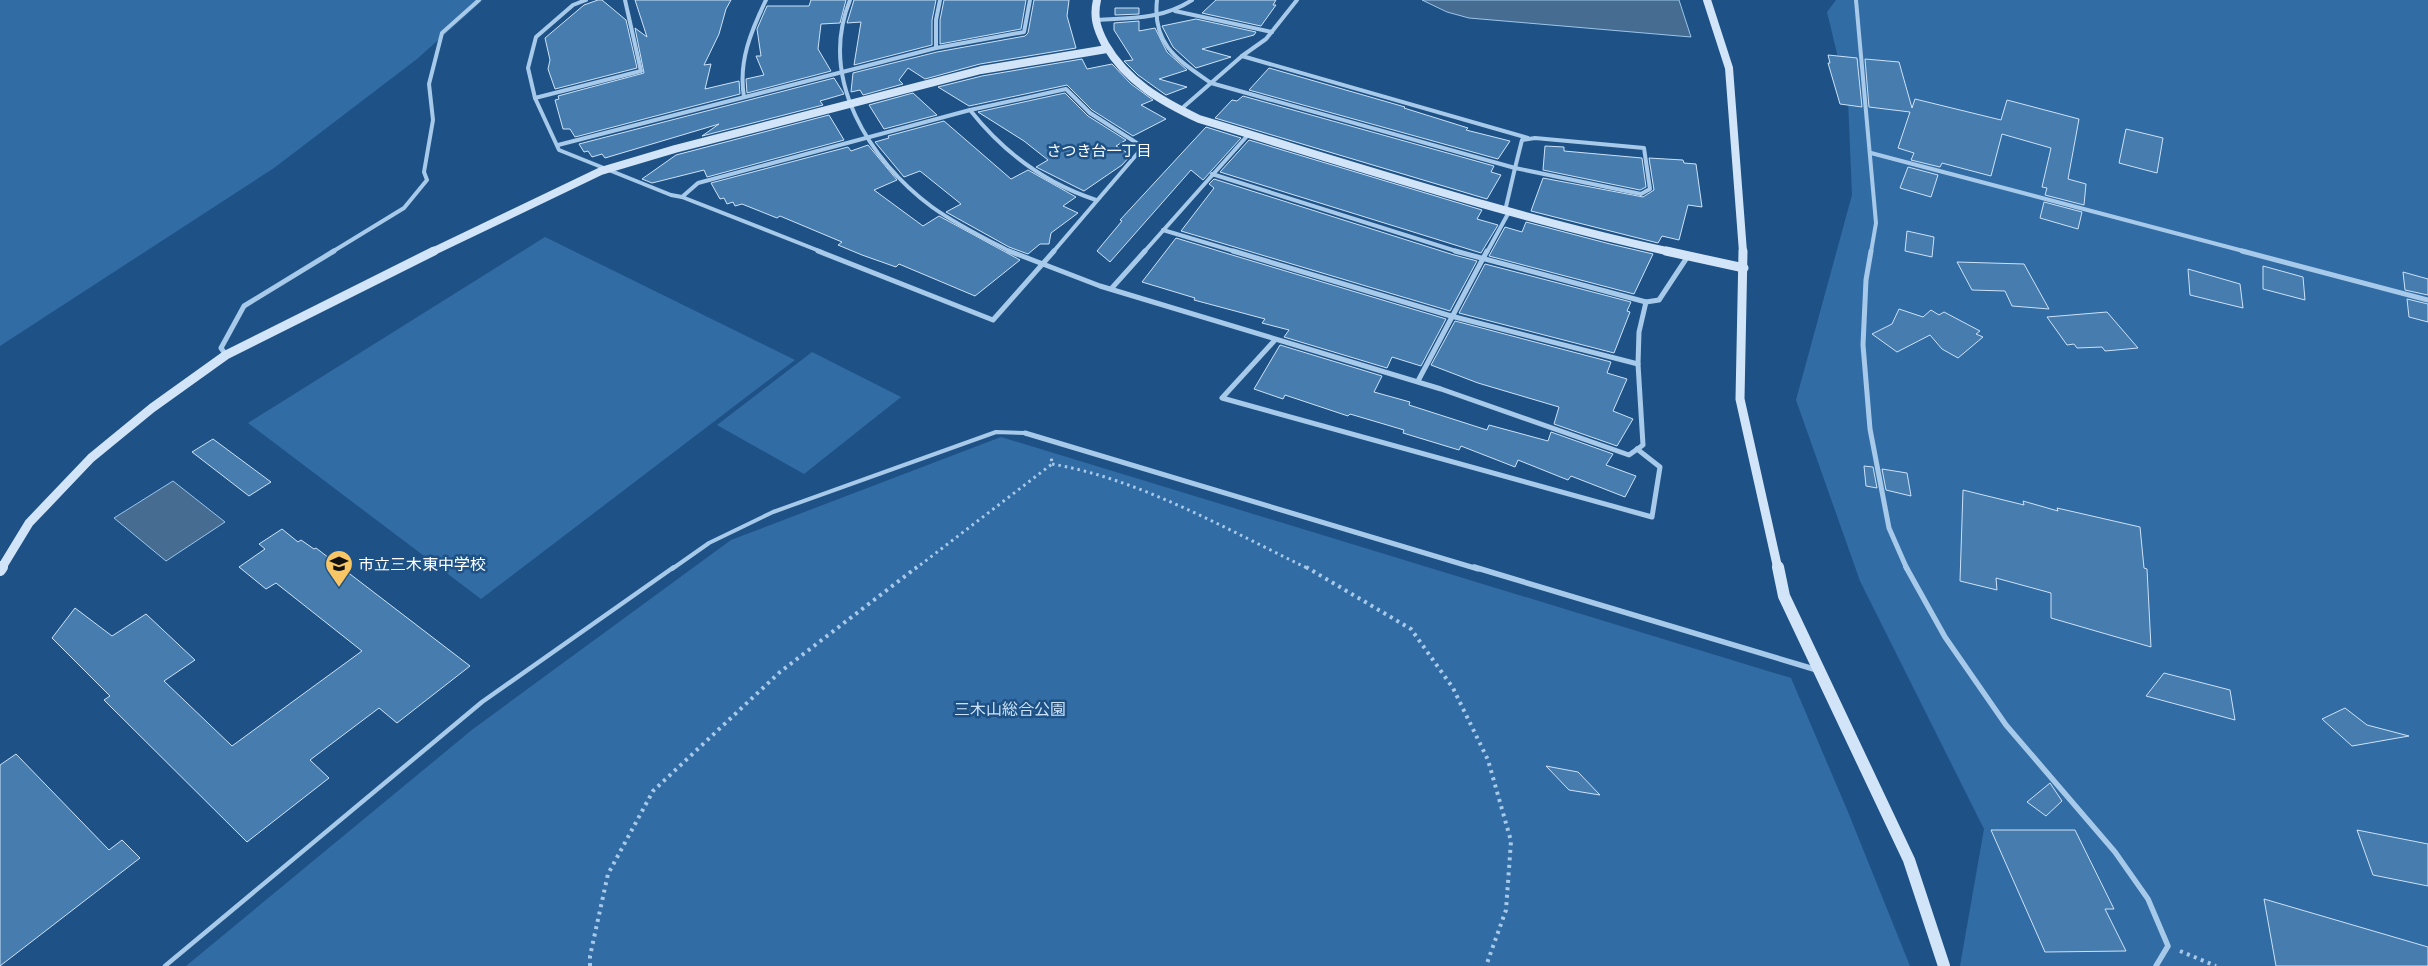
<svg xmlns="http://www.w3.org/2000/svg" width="2428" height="966" font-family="Karla,'Noto Sans JP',sans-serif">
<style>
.green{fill:#326ca4}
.water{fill:#476c92;stroke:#9ac5ec}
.building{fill:#477caf;stroke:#cce2f8}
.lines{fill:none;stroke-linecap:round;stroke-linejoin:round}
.path-far1{stroke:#a7caea;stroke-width:3;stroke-dasharray:2.5 4;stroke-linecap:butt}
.path{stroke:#a7caea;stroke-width:4;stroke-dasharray:3 4.5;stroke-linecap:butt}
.lane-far1{stroke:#a7caea;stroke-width:4}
.lane{stroke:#a7caea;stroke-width:4.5}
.street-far2{stroke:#a7caea;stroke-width:4}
.street-far1{stroke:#a7caea;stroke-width:5}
.street{stroke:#a7caea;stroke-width:5.5}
.secondary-far2{stroke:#d2e5f8;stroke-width:8}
.secondary-far1{stroke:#d2e5f8;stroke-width:9}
.secondary{stroke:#d2e5f8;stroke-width:12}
.labels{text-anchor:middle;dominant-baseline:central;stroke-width:5;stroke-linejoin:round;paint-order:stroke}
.far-neighbourhood-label{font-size:15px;fill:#fff;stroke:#1e5286}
.poi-label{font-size:16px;fill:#fff;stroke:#1e5286;text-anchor:start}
.park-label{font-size:16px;fill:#cce2f8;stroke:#1e5286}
</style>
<rect width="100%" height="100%" fill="#1e5286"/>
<g class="green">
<polygon points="0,0 483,0 417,59 274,168 0,346"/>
<polygon points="1836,0 2428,0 2428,966 1960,966 1984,829 1860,581 1796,400 1852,195 1848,99 1827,12"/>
<polygon points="545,237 795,360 481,599 248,423"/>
<polygon points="812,352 901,397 804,474 717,425"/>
<polygon points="1001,437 1791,678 1848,812 1910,966 186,966 473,729 731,540"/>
</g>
<g class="water">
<polygon points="1422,0 1679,0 1691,37 1469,18 1447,12"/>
<polygon points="173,481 225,522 166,561 114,518"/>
</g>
<g class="building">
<polygon points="598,0 602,0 626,20 637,68 555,89 548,69 550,60 545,38 584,5"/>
<polygon points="635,0 731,0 726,9 719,34 704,65 711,64 705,89 739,81 740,94 575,137 570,129 563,129 555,100 559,99 558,96 644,73 635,28 647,37"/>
<polygon points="811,0 846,0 840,23 821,24 818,49 831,71 747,93 746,79 764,75 756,56 761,56 757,29 767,6 809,6"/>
<polygon points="854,0 936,0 932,20 932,45 854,65 861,22 847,23"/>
<polygon points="944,0 1026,0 1021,29 940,44 940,20"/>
<polygon points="1034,0 1069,0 1067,16 1076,48 980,64 925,79 908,68 899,80 903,84 863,95 860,90 851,92 853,73 937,52 1025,36 1028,33"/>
<polygon points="1216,0 1276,0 1273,5 1276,5 1261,26 1202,13"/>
<polygon points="1115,8 1139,8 1139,14 1115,15"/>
<polygon points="1196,19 1256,32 1254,35 1202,49 1231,57 1196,68 1173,47 1162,26"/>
<polygon points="1139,21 1139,31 1155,28 1167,52 1187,70 1159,79 1187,87 1166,95 1138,75 1124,61 1133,60 1114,30 1114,23"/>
<polygon points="1828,55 1857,58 1862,107 1840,104 1828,63 1830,63"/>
<polygon points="1082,59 1087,69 1112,64 1131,84 1153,100 1141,105 1166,119 1133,136 1092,110 1067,85 969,106 938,87 982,76"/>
<polygon points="1865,59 1899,62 1912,108 1915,99 2001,120 2007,100 2079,119 2068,179 2086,184 2084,205 2045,195 2047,188 2042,187 2051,148 2002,134 1991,176 1942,163 1940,167 1911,160 1914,153 1898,148 1910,112 1869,107"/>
<polygon points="1269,68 1405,107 1404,108 1468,128 1466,130 1510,141 1498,159 1249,90"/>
<polygon points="834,78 844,94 820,101 823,105 702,136 719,124 605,158 602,154 592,157 588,151 584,152 579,144"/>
<polygon points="913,93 937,115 884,129 869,105"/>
<polygon points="1065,93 1088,116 1126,140 1116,146 1131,155 1122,165 1084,191 1036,167 1048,160 1024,141 978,112"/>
<polygon points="1243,96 1494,166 1491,172 1501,175 1487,199 1215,118 1232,100 1237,101"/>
<polygon points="829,115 844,140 707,177 704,170 652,183 642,179 676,155"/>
<polygon points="944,121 1011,179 1028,170 1076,197 1063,206 1078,213 1051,233 1049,244 1040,244 1028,254 1009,247 946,212 961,204 920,171 904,177 875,142 889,138 888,136"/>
<polygon points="1206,127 1241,138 1203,180 1191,170 1110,262 1097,251 1122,221 1120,220"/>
<polygon points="2126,129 2163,138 2157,173 2119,163"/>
<polygon points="1249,140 1482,210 1477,219 1498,225 1481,253 1220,172"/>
<polygon points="868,145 897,180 874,190 923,226 939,216 1020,260 975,296 899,264 896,267 862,255 838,245 842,242 780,216 777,218 742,204 735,206 733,202 727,204 724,198 720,199 711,183 848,147 851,151"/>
<polygon points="1545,146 1564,147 1564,151 1642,158 1646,187 1640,190 1543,170"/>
<polygon points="1649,158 1683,160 1684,163 1696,164 1702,207 1688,205 1679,240 1662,236 1658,243 1531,211 1543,178 1643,197 1654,190"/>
<polygon points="1908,167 1938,175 1931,197 1900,188"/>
<polygon points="1214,179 1454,255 1477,261 1450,311 1181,231 1214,188 1209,184"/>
<polygon points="2044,202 2082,212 2078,229 2040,218"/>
<polygon points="1526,222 1610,244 1653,254 1634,294 1489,256 1505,227 1522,232"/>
<polygon points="1907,231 1934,237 1932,257 1905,251"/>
<polygon points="1176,238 1232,255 1446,319 1421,366 1392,357 1387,368 1284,337 1289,330 1262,323 1265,319 1194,300 1195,298 1142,282"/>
<polygon points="1957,262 2024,264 2049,309 2012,306 2005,291 1972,290"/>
<polygon points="1485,264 1631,302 1627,311 1630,312 1614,353 1459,313"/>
<polygon points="2263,266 2303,277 2305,300 2263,289"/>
<polygon points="2188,269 2240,284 2243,308 2190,295"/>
<polygon points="2403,272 2428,279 2428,295 2405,290"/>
<polygon points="2407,299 2428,304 2428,322 2409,317"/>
<polygon points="1899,309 1923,317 1931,310 1939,315 1944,312 1980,331 1976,334 1983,337 1958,358 1942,349 1930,335 1897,352 1872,334 1892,324"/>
<polygon points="2107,312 2138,348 2105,351 2102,347 2077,348 2074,344 2067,345 2047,317"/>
<polygon points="1455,321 1611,362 1607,373 1627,379 1613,411 1633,419 1617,446 1554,424 1559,407 1478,383 1431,365"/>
<polygon points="1280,345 1382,376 1374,392 1410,402 1409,405 1487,430 1489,425 1548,441 1551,432 1613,454 1606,465 1636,476 1625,497 1571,476 1568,480 1518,460 1515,467 1461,446 1459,450 1403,433 1404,430 1350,414 1348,416 1285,395 1283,399 1254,389"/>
<polygon points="213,439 271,482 249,496 192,452"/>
<polygon points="1864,466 1873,467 1877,488 1866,486"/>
<polygon points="1882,469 1907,473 1911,496 1886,490"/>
<polygon points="1963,490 2024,505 2023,501 2058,511 2057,508 2140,527 2144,568 2147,569 2151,647 2051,618 2051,593 1996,578 1997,590 1960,581"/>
<polygon points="282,529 298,542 301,540 314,549 316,548 470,666 397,723 379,708 310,760 329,778 247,842 104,700 110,696 52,638 75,608 112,636 146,614 195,660 164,681 232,746 362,651 276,583 266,589 239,567 265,549 259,544"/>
<polygon points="2164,673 2230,690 2235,720 2146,696"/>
<polygon points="2345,708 2367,725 2409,736 2352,746 2322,719"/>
<polygon points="16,754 109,850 122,840 140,858 0,966 0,765"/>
<polygon points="1546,766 1578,772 1600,795 1569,790"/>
<polygon points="2050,783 2062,801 2046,816 2027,802"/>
<polygon points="1991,830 2075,830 2114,909 2105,909 2126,951 2045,952"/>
<polygon points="2357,830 2428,844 2428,886 2373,875"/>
<polygon points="2264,899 2428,947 2428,966 2276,966"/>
</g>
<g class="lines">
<g class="path-far1">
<path d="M 1052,464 C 1140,479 1228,530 1309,569"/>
<polyline points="915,569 1052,464 1051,456"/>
</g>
<g class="path">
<polyline points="1306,567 1411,629 1453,688 1488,760 1511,841 1506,910 1486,966"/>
<polyline points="2180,951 2216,966"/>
<polyline points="590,966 590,956 608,874 653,791 780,672 917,567"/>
</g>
<polyline class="lane-far1" points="672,569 709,543 773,512 996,432 1025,433"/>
<polyline class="lane" points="165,966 482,702 674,567"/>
<g class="street-far2">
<polyline points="586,0 573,5 536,37 528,68 535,98 559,150 671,195 682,197"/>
<path d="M 850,0 C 818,79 869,160 932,207 C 957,225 984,238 1011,252"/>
<path d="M 1157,0 C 1152,45 1178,60 1211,83 L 1515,168"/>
<polyline points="1856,0 1876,223 1871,252"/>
<polyline points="1175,11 1272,32"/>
<path d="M 1094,20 C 1128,18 1162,20 1192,0"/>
<polyline points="936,48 936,20 940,0"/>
<polyline points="1242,56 1528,138"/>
<path d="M 744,97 C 738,62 751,31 766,0"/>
<polyline points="535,98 641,71 625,0"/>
<path d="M 970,110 C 1004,153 1044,183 1096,200"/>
<polyline points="1180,110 1242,56 1266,39 1297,0"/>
<polygon points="1535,138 1644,148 1650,189 1641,194 1515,168 1522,140"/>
<polyline points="558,145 936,48 1024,32 1030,0"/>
<polyline points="1871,153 2247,252"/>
<polyline points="1212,174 1459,252"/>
<polyline points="1505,211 1515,168"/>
<polyline points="1163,230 1237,252"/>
<polyline points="332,252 404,208 427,180 424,172 433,120 429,84 442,33 479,0"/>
<polyline points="822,252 682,197 698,183 970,110 1066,89 1090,113 1143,147 1053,252"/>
<polyline points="1144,252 1248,135"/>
<polyline points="1487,252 1509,212"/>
</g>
<g class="street-far1">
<polyline points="818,251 993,320 1054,251"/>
<polyline points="1009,251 1100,286 1441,389 1629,455 1643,445 1638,364 1639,332 1646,302 1455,251"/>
<polyline points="1233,251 1451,316 1638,364"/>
<polyline points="1871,251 1866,280 1863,345 1870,429 1889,528 1907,569"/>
<polyline points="2242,251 2428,300"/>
<polyline points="1111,289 1145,251"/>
<polyline points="1646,302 1659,300 1688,256"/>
<polyline points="1275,340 1222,398 1652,517 1660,467 1637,449"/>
<polyline points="226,355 221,348 244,306 334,251"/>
<polyline points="1418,381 1487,251"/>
<polyline points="1025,433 1478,569"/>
</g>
<g class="street">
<polyline points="1474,567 1817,670"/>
<polyline points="1906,567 1945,637 2006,725 2115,852 2148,899 2168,946 2156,966"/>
</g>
<g class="secondary-far2">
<path d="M 1097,0 C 1093,17 1097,29 1105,44 C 1127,82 1161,101 1199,119 C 1356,166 1511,217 1671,252"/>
<polyline points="1707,0 1729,68 1743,252"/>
<polyline points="432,252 601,171 675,149 981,70 1107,49"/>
</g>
<g class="secondary-far1">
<polyline points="1666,251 1744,268"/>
<polyline points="1743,251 1740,399 1778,569"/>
<polyline points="1,569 29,523 91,458 152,408 226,355 434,251"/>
</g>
<g class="secondary">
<polyline points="1778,567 1784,596 1909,860 1944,966"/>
<polyline points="0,570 2,567"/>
</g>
</g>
<defs>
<symbol id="school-pin" viewBox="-11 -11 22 30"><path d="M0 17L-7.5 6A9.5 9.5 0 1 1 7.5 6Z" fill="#f9c666" stroke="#1e5286"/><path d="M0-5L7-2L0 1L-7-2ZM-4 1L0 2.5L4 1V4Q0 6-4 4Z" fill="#111"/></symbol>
</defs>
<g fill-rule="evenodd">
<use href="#school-pin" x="323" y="548" width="32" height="43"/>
</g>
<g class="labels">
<g class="far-neighbourhood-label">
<text x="1099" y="151">さつき台一丁目</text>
</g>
<g class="poi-label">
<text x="358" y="564">市立三木東中学校</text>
</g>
<g class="park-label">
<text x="1010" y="709">三木山総合公園</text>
</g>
</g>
</svg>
